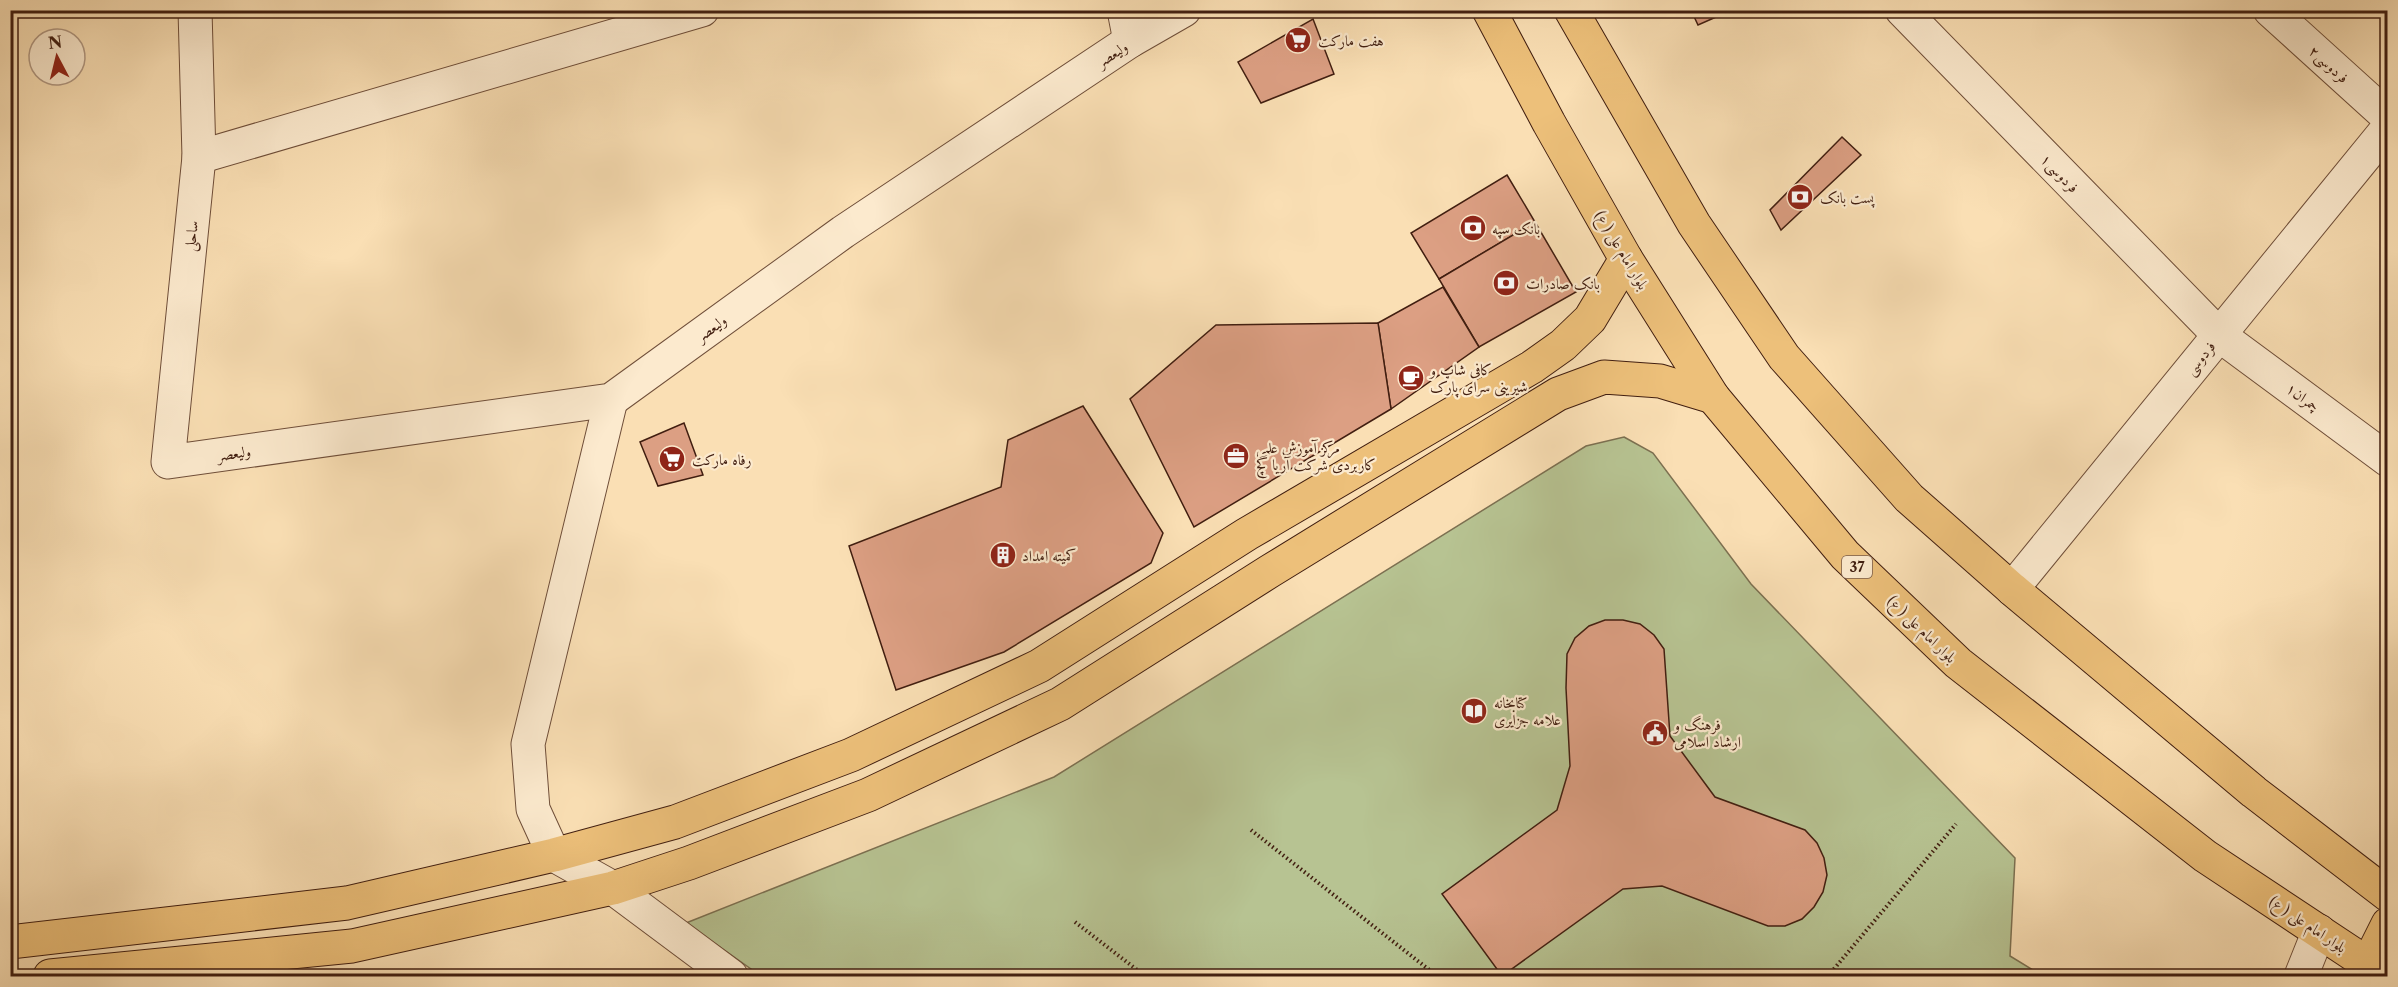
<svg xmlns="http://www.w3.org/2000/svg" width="2398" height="987" font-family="'Libre Caslon Text',Amiri,serif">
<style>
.park{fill:#b7c392;stroke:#7c7051;stroke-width:1.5}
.building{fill:#dc9f83;stroke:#411e10;stroke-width:1.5}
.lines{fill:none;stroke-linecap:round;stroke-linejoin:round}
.minor-casing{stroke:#6f4e39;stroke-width:35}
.major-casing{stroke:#411e10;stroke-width:35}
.path{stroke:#411e10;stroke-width:4;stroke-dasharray:1.5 3;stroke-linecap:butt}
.minor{stroke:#fceace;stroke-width:33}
.major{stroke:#edc07a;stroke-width:33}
.labels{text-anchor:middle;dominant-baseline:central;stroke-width:4.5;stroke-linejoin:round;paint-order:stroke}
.shield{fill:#fceace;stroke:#795b49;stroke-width:1.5}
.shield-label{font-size:14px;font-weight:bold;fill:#411e10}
.poi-label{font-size:15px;fill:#411e10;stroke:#fceace;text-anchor:start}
.street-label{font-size:15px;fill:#411e10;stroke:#fceace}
</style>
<rect width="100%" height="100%" fill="#fadfb4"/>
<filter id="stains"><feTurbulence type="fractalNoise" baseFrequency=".00333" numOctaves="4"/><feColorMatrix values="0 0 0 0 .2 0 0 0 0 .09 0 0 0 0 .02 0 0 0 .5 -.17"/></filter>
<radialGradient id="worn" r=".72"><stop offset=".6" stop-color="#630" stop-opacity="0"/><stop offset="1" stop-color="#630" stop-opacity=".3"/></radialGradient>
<polygon class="park" points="1624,437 1653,453 1751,584 2015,858 2010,956 2043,976 761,976 686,923 1054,777 1586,446"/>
<g class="building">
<polygon points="1691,10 1732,10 1698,25"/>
<polygon points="1313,19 1334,74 1261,103 1238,62"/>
<polygon points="1842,137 1861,155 1781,230 1770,210"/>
<polygon points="1507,175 1535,222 1439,279 1411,233"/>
<polygon points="1535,222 1576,292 1479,347 1439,279"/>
<polygon points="1443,287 1479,347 1391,409 1378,323"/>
<polygon points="1378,323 1391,409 1194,527 1130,399 1216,325"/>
<polygon points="1083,406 1163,533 1151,563 1004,652 896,690 849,546 1001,487 1008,440"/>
<polygon points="684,423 703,475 658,486 640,442"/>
<polygon points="1605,620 1623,620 1640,624 1654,635 1664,649 1670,736 1715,797 1805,830 1817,843 1824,858 1827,875 1823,892 1814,907 1802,919 1785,926 1768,926 1662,886 1623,889 1502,976 1442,894 1557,810 1570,766 1566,688 1567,654 1575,638 1589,626"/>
</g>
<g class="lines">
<defs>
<g id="minor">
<polyline points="195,10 199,157 168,462 611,400 843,232 1130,41 1184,10"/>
<polyline points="1124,10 1130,41"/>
<polyline points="1902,10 2219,335 2388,460"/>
<polyline points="2270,10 2388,117"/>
<polyline points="199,157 702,10"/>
<polyline points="611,400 528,744 533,809 554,855 613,888 731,976"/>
<polyline points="2012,589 2388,128"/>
<polyline points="2301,976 2319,931"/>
</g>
<g id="major">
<polyline points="1489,10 1549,123 1626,259 1713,397 1845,555 1958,663 2205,856 2368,964 2388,973"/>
<polyline points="1571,10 1694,224 1784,357 1909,498 2012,589 2254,792 2388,895"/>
<polyline points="10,942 347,903 554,855 675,822 851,755 1039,666 1247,534 1532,367 1563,345 1590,319 1626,259"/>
<polyline points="2368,964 2388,924"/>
<polyline points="50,976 352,946 613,888 689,863 868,795 1060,704 1270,571 1558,394 1604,377 1660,381 1713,397"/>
</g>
</defs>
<use href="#minor" class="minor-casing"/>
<use href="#major" class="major-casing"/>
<g class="path">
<polyline points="1251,830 1437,976"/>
<polyline points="1075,922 1145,976"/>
<polyline points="1828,976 1956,824"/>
</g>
<use href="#minor" class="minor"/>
<use href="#major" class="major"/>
</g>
<defs>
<symbol id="supermarket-disc" viewBox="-11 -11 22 22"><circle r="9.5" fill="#8f2418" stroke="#fceace"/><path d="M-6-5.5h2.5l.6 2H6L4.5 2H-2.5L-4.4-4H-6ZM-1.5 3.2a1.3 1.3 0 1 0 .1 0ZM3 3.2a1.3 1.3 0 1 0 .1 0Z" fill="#fff"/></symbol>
<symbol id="bank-disc" viewBox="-11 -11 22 22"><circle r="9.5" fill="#8f2418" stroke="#fceace"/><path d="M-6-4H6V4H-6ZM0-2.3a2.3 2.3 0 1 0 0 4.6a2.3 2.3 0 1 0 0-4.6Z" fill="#fff"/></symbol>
<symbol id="cafe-disc" viewBox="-11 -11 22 22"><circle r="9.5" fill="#8f2418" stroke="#fceace"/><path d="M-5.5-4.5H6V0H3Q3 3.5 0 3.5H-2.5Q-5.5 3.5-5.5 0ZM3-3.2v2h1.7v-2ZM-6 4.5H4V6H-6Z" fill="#fff"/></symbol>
<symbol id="office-disc" viewBox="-11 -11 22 22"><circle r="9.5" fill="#8f2418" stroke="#fceace"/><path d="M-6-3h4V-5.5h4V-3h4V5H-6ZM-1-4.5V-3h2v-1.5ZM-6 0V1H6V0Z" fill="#fff"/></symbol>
<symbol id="building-disc" viewBox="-11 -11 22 22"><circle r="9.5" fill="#8f2418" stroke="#fceace"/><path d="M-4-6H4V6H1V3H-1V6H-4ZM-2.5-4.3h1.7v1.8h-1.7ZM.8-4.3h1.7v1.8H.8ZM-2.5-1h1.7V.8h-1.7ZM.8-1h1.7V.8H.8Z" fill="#fff"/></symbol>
<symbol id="library-disc" viewBox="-11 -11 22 22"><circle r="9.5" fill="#8f2418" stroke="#fceace"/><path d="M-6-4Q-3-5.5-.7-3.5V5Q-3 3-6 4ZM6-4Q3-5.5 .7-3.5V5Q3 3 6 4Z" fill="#fff"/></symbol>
<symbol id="civic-disc" viewBox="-11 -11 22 22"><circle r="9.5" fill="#8f2418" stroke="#fceace"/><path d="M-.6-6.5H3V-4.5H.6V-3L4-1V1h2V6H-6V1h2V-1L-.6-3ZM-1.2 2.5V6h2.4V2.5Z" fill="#fff"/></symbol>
</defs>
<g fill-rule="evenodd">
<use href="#supermarket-disc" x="1283" y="25" width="30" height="30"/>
<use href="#bank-disc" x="1785" y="182" width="30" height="30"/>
<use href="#bank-disc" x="1458" y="213" width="30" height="30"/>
<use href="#bank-disc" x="1491" y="268" width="30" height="30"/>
<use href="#cafe-disc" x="1396" y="363" width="30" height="30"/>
<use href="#office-disc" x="1221" y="441" width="30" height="30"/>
<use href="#supermarket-disc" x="657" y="444" width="30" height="30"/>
<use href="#building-disc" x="988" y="540" width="30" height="30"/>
<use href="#library-disc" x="1459" y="696" width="30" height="30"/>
<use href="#civic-disc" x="1640" y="718" width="30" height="30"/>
</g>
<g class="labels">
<rect class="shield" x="1842" y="556" width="30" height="22" rx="4.5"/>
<g class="shield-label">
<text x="1857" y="567">37</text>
</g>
<g class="poi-label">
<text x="1318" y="40">هفت مارکت</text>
<text x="1820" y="197">پست بانک</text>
<text x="1492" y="228">بانک سپه</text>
<text x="1526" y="283">بانک صادرات</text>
<text x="1430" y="369">کافی شاپ و<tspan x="1430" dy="17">شیرینی سرای پارک</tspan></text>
<text x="1256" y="447">مرکز آموزش علمی<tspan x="1256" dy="17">کاربردی شرکت آریا گچ</tspan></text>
<text x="692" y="459">رفاه مارکت</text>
<text x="1022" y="555">کمیته امداد</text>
<text x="1494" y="702">کتابخانه<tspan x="1494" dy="17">علامه جزایری</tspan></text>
<text x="1674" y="724">فرهنگ و<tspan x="1674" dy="17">ارشاد اسلامی</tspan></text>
</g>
<g class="street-label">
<text transform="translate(1112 54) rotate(-33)">ولیعصر</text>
<text transform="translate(2329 64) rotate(42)">فردوسی۲</text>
<text transform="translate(2060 173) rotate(46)">فردوسی۱</text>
<text transform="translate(191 236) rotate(-84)">ساحلی</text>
<text transform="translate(1622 250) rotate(59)">بلوار امام علی ( ع)</text>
<text transform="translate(711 328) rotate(-36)">ولیعصر</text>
<text transform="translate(2200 358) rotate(-51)">فردوسی</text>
<text transform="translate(2303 397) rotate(37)">چمران۱</text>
<text transform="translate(234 453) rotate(-8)">ولیعصر</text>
<text transform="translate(1922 629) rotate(44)">بلوار امام علی ( ع)</text>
<text transform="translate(2308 924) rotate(34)">بلوار امام علی ( ع)</text>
</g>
</g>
<rect width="2398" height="987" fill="none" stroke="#fadfb4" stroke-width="36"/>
<rect x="12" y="12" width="2374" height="963" fill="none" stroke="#411e10" stroke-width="3"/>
<rect x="18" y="18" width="2362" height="951" fill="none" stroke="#411e10" stroke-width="1.5"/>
<g transform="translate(57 57) rotate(353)"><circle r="28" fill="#fceace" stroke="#b19882" stroke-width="1.5"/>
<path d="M0-4.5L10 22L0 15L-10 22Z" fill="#8f2418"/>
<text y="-9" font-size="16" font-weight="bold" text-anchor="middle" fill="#411e10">N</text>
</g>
<rect width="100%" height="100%" filter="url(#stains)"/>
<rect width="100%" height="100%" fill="url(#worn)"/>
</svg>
